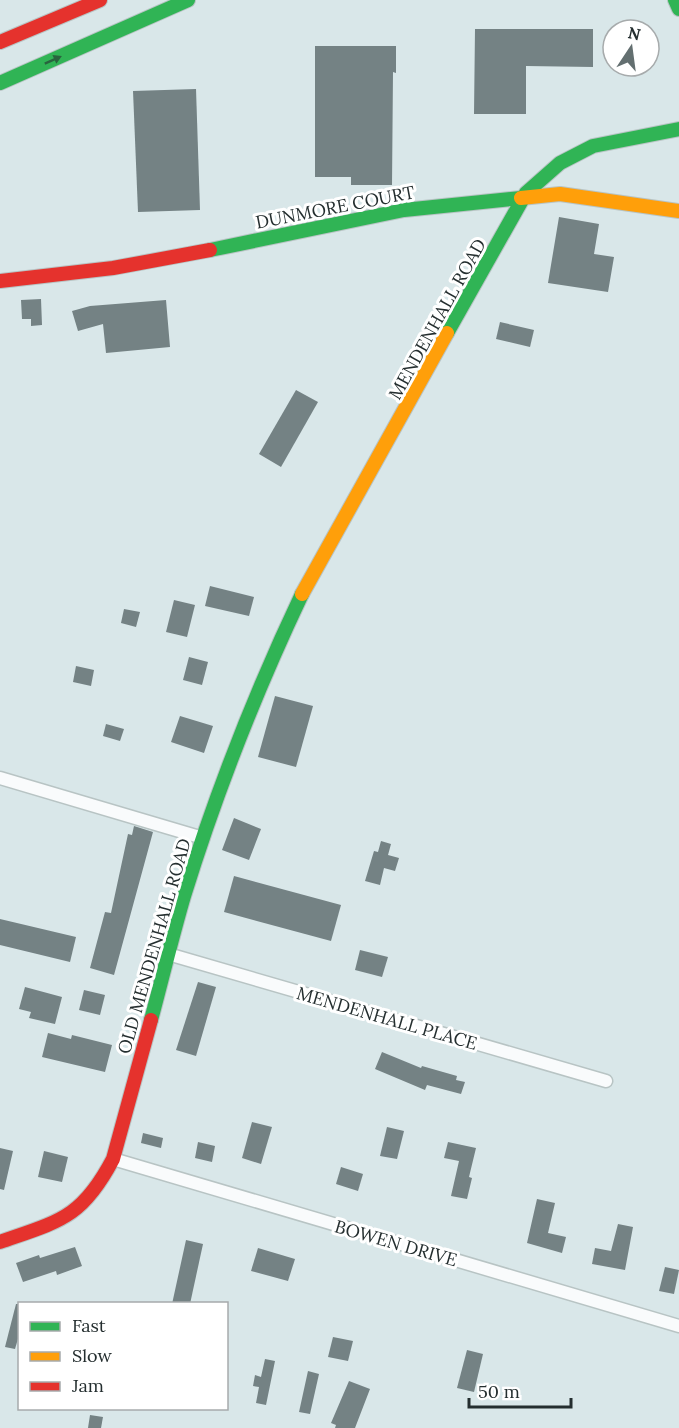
<svg xmlns="http://www.w3.org/2000/svg" width="679" height="1428" font-family="Lora,serif">
<style>
.building{fill:#748284}
.lines{fill:none;stroke-linecap:round;stroke-linejoin:round}
.street-casing{stroke:#b8c4c4;stroke-width:15}
.fast-casing{stroke:#b8c4c4;stroke-width:16}
.slow-casing{stroke:#b8c4c4;stroke-width:16}
.jam-casing{stroke:#b8c4c4;stroke-width:16}
.street{stroke:#f9fbfc;stroke-width:12}
.fast{stroke:#30b455;stroke-width:14}
.slow{stroke:#ff9f0a;stroke-width:14}
.jam{stroke:#e5322d;stroke-width:14}
.oneway{fill:#29643e}
.labels{text-anchor:middle;dominant-baseline:central;stroke-width:6;stroke-linejoin:round;paint-order:stroke}
.street-label{font-size:18px;fill:#242e2f;stroke:#fff}
</style>
<rect width="100%" height="100%" fill="#d9e7e9"/>
<g class="building">
<polygon points="475,29 593,29 593,67 526,66 526,114 474,114"/>
<polygon points="315,46 396,46 396,73 393,72 392,185 351,185 351,177 315,177"/>
<polygon points="196,89 200,210 138,212 133,91"/>
<polygon points="559,217 599,224 594,254 614,257 608,292 548,283"/>
<polygon points="41,299 42,325 31,326 31,319 22,319 21,300"/>
<polygon points="166,300 170,347 106,353 103,324 78,331 72,311 90,306"/>
<polygon points="500,322 534,330 530,347 496,339"/>
<polygon points="296,390 318,402 281,467 259,454"/>
<polygon points="210,586 254,597 249,616 205,606"/>
<polygon points="174,600 195,605 187,637 166,632"/>
<polygon points="124,609 140,612 136,627 121,623"/>
<polygon points="189,657 208,662 202,685 183,680"/>
<polygon points="76,666 94,670 91,686 73,682"/>
<polygon points="275,696 313,706 296,767 258,757"/>
<polygon points="180,716 213,726 204,753 171,742"/>
<polygon points="106,724 124,729 120,741 103,736"/>
<polygon points="234,818 261,829 249,860 222,850"/>
<polygon points="134,826 153,832 114,975 90,968 105,912 111,913 128,834 132,835"/>
<polygon points="381,841 391,844 388,855 399,858 395,871 384,868 380,885 365,881 374,851 378,852"/>
<polygon points="234,876 341,905 331,941 224,912"/>
<polygon points="0,919 76,937 70,962 0,945"/>
<polygon points="360,950 388,957 382,977 355,970"/>
<polygon points="198,982 216,987 196,1056 176,1050"/>
<polygon points="25,987 62,997 55,1024 29,1018 31,1012 19,1009"/>
<polygon points="84,990 105,995 100,1015 79,1010"/>
<polygon points="48,1033 71,1039 72,1035 112,1045 105,1072 42,1057"/>
<polygon points="382,1052 421,1068 422,1066 457,1076 456,1080 465,1082 461,1094 427,1085 425,1090 375,1069"/>
<polygon points="252,1122 272,1127 261,1164 242,1158"/>
<polygon points="387,1127 404,1131 397,1159 380,1156"/>
<polygon points="143,1133 163,1138 161,1148 141,1143"/>
<polygon points="198,1142 215,1146 212,1162 195,1158"/>
<polygon points="448,1142 476,1148 469,1177 472,1178 467,1199 451,1196 459,1161 444,1158"/>
<polygon points="0,1148 13,1151 4,1190 0,1189"/>
<polygon points="44,1151 68,1157 62,1182 38,1177"/>
<polygon points="341,1167 363,1174 358,1191 336,1184"/>
<polygon points="537,1199 555,1203 548,1233 566,1237 562,1253 527,1243"/>
<polygon points="618,1224 633,1227 625,1270 592,1264 595,1248 611,1251"/>
<polygon points="186,1240 203,1244 190,1304 172,1304"/>
<polygon points="75,1247 82,1266 57,1275 56,1271 23,1282 16,1263 39,1255 40,1258"/>
<polygon points="258,1248 295,1259 288,1281 251,1271"/>
<polygon points="665,1267 679,1270 674,1294 659,1291"/>
<polygon points="16,1304 20,1304 20,1332 15,1349 5,1347"/>
<polygon points="333,1337 353,1341 348,1361 328,1357"/>
<polygon points="467,1350 483,1354 474,1392 457,1388"/>
<polygon points="265,1359 275,1361 266,1405 256,1403 259,1387 253,1386 255,1375 261,1377"/>
<polygon points="308,1371 319,1374 310,1414 299,1412"/>
<polygon points="349,1381 370,1389 355,1428 335,1428 336,1425 331,1423"/>
<polygon points="90,1415 103,1417 101,1428 88,1428"/>
</g>
<g class="lines">
<defs>
<g id="street">
<polyline points="0,778 203,838"/>
<polyline points="168,954 606,1081"/>
<polyline points="113,1159 679,1326"/>
</g>
<g id="fast">
<polyline points="675,0 679,9"/>
<polyline points="0,83 188,0"/>
<polyline points="210,250 404,210 521,198"/>
<polyline points="447,333 526,193 560,163 593,146 679,129"/>
<path d="M 151,1020 C 162,979 172,937 184,896 C 216,793 256,691 302,594"/>
</g>
<g id="slow">
<polyline points="521,198 560,194 679,211"/>
<polyline points="302,594 447,333"/>
</g>
<g id="jam">
<polyline points="0,42 100,0"/>
<polyline points="0,281 113,268 210,250"/>
<path d="M 0,1242 C 60,1221 82,1218 113,1159 L 151,1020"/>
</g>
</defs>
<use href="#street" class="street-casing"/>
<use href="#fast" class="fast-casing"/>
<use href="#slow" class="slow-casing"/>
<use href="#jam" class="jam-casing"/>
<use href="#street" class="street"/>
<use href="#fast" class="fast"/>
<use href="#slow" class="slow"/>
<use href="#jam" class="jam"/>
</g>
<defs><path id="oneway-solid" d="M-6-.8H1V-3.2L6.5 0L1 3.2V.8H-6Z" transform="scale(1.5)"/></defs>
<use class="oneway" href="#oneway-solid" transform="translate(53 60) rotate(-24)"/>
<g class="labels">
<g class="street-label">
<text transform="translate(335 207) rotate(-11)">DUNMORE COURT</text>
<text transform="translate(437 319) rotate(-61)">MENDENHALL ROAD</text>
<text transform="translate(154 946) rotate(-74)">OLD MENDENHALL ROAD</text>
<text transform="translate(387 1018) rotate(16)">MENDENHALL PLACE</text>
<text transform="translate(396 1243) rotate(16)">BOWEN DRIVE</text>
</g>
</g>
<rect x="18" y="1302" width="210" height="108" fill="#ffffff" stroke="#a7abac" stroke-width="1.5"/>
<rect x="30" y="1322" width="30" height="9" fill="#30b455" stroke="#a7abac" stroke-width="1.5"/>
<text x="72" y="1332" font-size="18" fill="#242e2f">Fast</text>
<rect x="30" y="1352" width="30" height="9" fill="#ff9f0a" stroke="#a7abac" stroke-width="1.5"/>
<text x="72" y="1362" font-size="18" fill="#242e2f">Slow</text>
<rect x="30" y="1382" width="30" height="9" fill="#e5322d" stroke="#a7abac" stroke-width="1.5"/>
<text x="72" y="1392" font-size="18" fill="#242e2f">Jam</text>
<g transform="translate(631 48) rotate(13)"><circle r="28" fill="#ffffff" stroke="#a7abac" stroke-width="1.5"/>
<path d="M0-4.5L10 22L0 15L-10 22Z" fill="#636f70"/>
<text y="-9" font-size="16" font-weight="bold" text-anchor="middle" fill="#242e2f">N</text>
</g>
<path d="M469 1398v9h102v-9" fill="none" stroke="#242e2f" stroke-width="3"/>
<text x="478" y="1398" font-size="18" fill="#242e2f" stroke="#ffffff" stroke-width="4.5" paint-order="stroke">50 m</text>
</svg>
